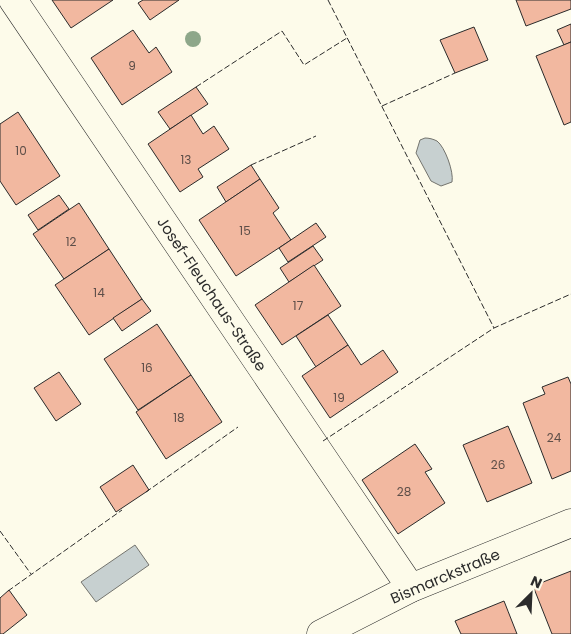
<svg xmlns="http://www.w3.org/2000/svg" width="571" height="634" font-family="Poppins,sans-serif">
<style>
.water{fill:#c7d0d0;stroke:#74746e}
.building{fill:#f2b8a0;stroke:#2b2b2b}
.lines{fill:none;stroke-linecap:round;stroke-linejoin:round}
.street-casing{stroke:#2b2b2b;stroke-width:29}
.street{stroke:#fdfbea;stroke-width:28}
.fence{stroke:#2b2b2b;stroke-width:1;stroke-dasharray:6 2.5;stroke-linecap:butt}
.tree{fill:#8ea78a}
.labels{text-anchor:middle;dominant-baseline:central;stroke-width:4;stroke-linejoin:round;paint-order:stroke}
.number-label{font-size:12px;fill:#5d4e48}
.street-label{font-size:15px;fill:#2b2b2b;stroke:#fdfbea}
</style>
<rect width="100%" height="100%" fill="#fdfbea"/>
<g class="water">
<path d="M 425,138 C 429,138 433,139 437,141 C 445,147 454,172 452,182 L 441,186 L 431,181 L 416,153 L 420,140 Z"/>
<polygon points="135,545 149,565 96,602 81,582"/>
</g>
<g class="building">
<polygon points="52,0 113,0 71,28"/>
<polygon points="143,0 179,0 150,20 138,3"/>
<polygon points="516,0 571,0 571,9 526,26"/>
<polygon points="571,24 571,42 564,45 557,30"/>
<polygon points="474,27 488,60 455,73 440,40"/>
<polygon points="133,30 149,53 156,47 172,72 122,105 91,58"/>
<polygon points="571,42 571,122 564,125 536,56"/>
<polygon points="196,87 208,104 170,129 158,112"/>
<polygon points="18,112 60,176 16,205 0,181 0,124"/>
<polygon points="191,115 203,134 214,126 229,149 198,169 203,177 180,192 148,144"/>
<polygon points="251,165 260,179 226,202 217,187"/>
<polygon points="260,179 279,208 273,213 291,240 236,276 199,220"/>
<polygon points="59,195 69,209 38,230 28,215"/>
<polygon points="79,203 109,249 64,279 33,234"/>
<polygon points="316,223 326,237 288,262 279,248"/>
<polygon points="313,246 323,260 289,282 280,268"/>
<polygon points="109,249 142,299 89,335 55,285"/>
<polygon points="314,265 341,306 282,345 255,305"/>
<polygon points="142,299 151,311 122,331 113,318"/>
<polygon points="328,315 348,345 316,367 296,336"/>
<polygon points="157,324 191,375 138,410 104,359"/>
<polygon points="348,345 361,365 383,350 398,372 330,418 302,376"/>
<polygon points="59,372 81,404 56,421 34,388"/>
<polygon points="191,375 222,422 166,459 136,412"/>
<polygon points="568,377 571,384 571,471 552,479 523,403 545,394 542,387"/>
<polygon points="508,426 532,483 487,502 463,445"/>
<polygon points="415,444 432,469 425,472 445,503 398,534 362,480"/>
<polygon points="133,465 149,490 116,512 100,487"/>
<polygon points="571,571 571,634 552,634 533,586"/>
<polygon points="9,590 27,615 3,634 0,634 0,598"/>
<polygon points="504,601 517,634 461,634 455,621"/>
</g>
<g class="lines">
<defs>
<g id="street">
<polyline points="13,0 411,588"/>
<polyline points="321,634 411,588 571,523"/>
</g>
</defs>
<use href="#street" class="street-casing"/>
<use href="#street" class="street"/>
<g class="fence">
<polyline points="328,0 494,328"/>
<polyline points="196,87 282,31 304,65 347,38"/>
<polyline points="382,106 455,73"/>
<polyline points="251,165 316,136"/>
<polyline points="323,441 494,328 571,294"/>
<polyline points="146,492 238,427"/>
<polyline points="0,531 31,574"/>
<polyline points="8,591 122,510"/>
</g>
</g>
<circle class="tree" cx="193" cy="39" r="8"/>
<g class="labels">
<g class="number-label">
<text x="132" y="65">9</text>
<text x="21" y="150">10</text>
<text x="186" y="159">13</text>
<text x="245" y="230">15</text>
<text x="71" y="241">12</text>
<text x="99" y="292">14</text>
<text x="298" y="305">17</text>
<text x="147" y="367">16</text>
<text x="339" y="397">19</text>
<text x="179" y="417">18</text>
<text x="554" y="437">24</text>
<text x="498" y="464">26</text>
<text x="404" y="491">28</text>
</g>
<g class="street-label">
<text transform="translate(212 294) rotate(56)">Josef-Fleuchaus-Straße</text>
<text transform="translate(445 576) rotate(-23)">Bismarckstraße</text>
</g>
</g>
<g transform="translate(531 594) rotate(24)" stroke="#fdfbea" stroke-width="4" paint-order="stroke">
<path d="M0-4L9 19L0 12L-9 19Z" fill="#2b2b2b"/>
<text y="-8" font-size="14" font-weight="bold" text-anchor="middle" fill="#2b2b2b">N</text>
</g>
</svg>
